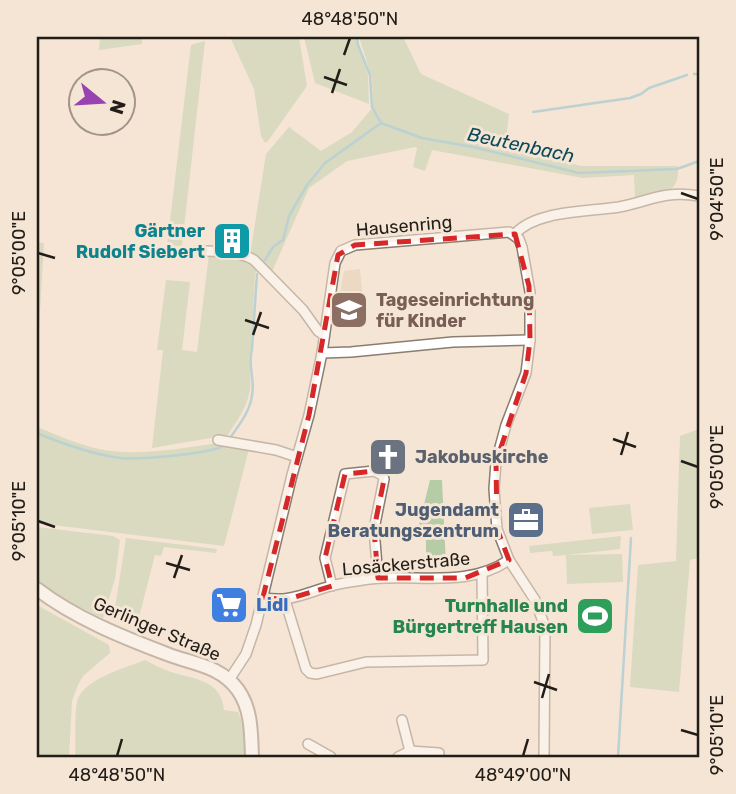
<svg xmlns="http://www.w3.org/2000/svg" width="736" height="794" font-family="Rubik,sans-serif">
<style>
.built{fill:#edd8c3}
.green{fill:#b5cca7}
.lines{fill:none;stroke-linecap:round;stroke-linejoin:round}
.stream{stroke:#74b8cf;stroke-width:2.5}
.street-casing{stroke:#8b7d6f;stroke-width:12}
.secondary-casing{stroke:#8b7d6f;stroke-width:16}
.street{stroke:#fff;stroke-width:9}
.secondary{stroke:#fff;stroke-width:12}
.marked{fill:none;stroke:#d62828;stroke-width:5;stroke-dasharray:14 9;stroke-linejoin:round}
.ticks{fill:none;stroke:#221d17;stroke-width:2.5}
.labels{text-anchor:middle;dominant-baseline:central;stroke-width:6;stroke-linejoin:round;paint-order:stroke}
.street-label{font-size:18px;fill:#221d17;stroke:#f5e5d5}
.culture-label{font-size:18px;font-weight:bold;fill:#0d838f;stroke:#f5e5d5;text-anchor:end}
.education-label{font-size:18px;font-weight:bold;fill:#785e54;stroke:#f5e5d5;text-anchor:start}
.worship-label{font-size:18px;font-weight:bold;fill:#5b616d;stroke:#f5e5d5;text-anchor:start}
.service-label{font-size:18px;font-weight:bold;fill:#4e5e75;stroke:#f5e5d5;text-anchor:end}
.shop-label{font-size:18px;font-weight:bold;fill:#366cbe;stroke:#f5e5d5;text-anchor:start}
.leisure-label{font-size:18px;font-weight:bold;fill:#27864d;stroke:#f5e5d5;text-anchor:end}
.water-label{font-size:19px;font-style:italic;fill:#0c4959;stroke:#f5e5d5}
.neatline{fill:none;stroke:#221d17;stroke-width:2.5}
.ticks-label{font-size:18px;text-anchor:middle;fill:#221d17}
</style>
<rect width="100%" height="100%" fill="#f5e5d5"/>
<polygon class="built" points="360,269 363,302 338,304 344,271"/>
<g class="green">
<polygon points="100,37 142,37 142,44 99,50"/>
<polygon points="230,37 299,37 307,86 268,141 265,143 261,136 254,89"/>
<polygon points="304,37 356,37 368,75 369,104 315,83"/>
<path d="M 359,37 L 403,37 L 421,74 L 509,114 L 505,146 L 581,166 L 678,166 C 680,197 659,193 635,198 L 634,175 L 583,178 L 432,150 L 425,171 L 413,167 L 417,148 L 415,147 L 347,161 L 309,188 L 271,274 L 250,255 L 266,154 L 289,127 L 321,151 L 352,132 L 373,107 L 372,78 Z"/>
<polygon points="205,41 182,246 167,246 191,45"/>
<polygon points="37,242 44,243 37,365"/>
<path d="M 209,254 L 249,260 L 259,267 L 255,274 L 251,349 C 247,364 253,379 249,394 C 246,409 236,422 228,435 L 152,448 L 163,350 L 157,350 L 166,280 L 190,282 L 182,350 L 197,352 Z"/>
<path d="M 37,427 C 57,435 77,444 99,449 C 139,457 180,448 219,443 L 227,444 L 228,450 L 229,446 L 249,449 L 224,546 L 37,523 Z"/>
<polygon points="699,429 699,558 690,560 679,692 630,687 638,565 676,561 680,436"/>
<polygon points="430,480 442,480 446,565 426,567 426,541 418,529"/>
<polygon points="630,504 633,530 592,534 589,508"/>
<polygon points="37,527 113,536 120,540 115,579 103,618 75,605 37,581"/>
<polygon points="621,536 620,549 567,555 622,554 623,582 567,584 566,555 553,556 552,551 530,553 529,546"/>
<polygon points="126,538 217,549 216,553 164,547 161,556 155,555 138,621 143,623 141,632 115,619 114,614"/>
<polygon points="37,605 109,645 110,653 83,676 78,685 72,701 69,757 37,757"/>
<path d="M 145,660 C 153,664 162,669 171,672 C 194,679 222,680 224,710 L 238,712 L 244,726 L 245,757 L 75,757 C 76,740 74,719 77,702 C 82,679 125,668 145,660 Z"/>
</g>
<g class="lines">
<g class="stream">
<polyline points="357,37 358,45 370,75 372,107 381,123"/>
<polyline points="694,74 699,74"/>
<polyline points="533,112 630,98 641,94 649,88 687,75"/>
<polyline points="381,123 422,138 473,147 579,173 677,169 699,161"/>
<polyline points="265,260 273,247 283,240 289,216 307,185 325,163 381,123"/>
<path d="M 37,433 C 63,444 91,454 120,458 C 137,460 215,454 226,444"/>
<path d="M 230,438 C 244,419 256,403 252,377 C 251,366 249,360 252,349 L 257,274"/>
<polyline points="618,757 631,538"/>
</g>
<defs>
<g id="street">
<path d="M 515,234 C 536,210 589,212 619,207 C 650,201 665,190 699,196"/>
<path d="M 194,251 C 213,251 238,250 254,260 L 303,310 L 318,331 L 324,335"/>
<polyline points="322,353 351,352 453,342 530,340"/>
<polyline points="218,440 276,450 297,457"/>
<polyline points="332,586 325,558 345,474 374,471 382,475 384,479 374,529 378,578"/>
<path d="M 263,597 C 287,604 308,592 331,586 C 341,583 352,582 362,580 C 412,572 465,590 509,560"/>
<polyline points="285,600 306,669 310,673 317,674 366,662 483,660 482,573"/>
<polyline points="229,680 246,654 256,625 292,475 309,415 322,353 335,263 341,251 355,245 509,232 519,239 522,247 530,292 530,340 526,373 506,425 496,462 494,489 497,529 509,560 535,600 545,627 544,757"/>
<polyline points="402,720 410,751"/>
<polyline points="308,744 331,757"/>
<polyline points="398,757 410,751 439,753"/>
</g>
<path id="secondary" d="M 37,589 C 75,618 122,637 167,654 C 192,664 220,665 238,690 C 252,710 251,734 252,757"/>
</defs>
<use href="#street" class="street-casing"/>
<use href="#secondary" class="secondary-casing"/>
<use href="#street" class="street"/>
<use href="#secondary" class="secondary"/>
</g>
<path d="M0 0H736V794H0ZM 515,234 L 529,286 L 530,340 L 526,373 L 496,462 L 497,529 L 509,560 L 465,578 L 378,578 L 374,529 L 386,470 L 345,474 L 325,558 L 332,586 L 285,600 L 263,597 L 309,415 L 338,255 L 355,245 Z" fill="#f5e5d5" fill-opacity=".55" fill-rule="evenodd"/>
<path class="marked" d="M 515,234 L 529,286 L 530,340 L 526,373 L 496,462 L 497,529 L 509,560 L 465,578 L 378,578 L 374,529 L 386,470 L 345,474 L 325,558 L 332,586 L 285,600 L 263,597 L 309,415 L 338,255 L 355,245 Z"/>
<path class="ticks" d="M 344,55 L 350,38M 324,77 L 347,85M 332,93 L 340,69M 681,193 L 698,199M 38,253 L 55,258M 245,320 L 269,328M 253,335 L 261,312M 613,439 L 636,447M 621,455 L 628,432M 681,461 L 698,467M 38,521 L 55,527M 166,563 L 190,570M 174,578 L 182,555M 534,682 L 557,690M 542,698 L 549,674M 681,730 L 698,735M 117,756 L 122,739M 523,756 L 528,739"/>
<defs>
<symbol id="building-square" viewBox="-11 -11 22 22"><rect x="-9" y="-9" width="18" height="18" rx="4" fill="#0f9aa8" stroke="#f5e5d5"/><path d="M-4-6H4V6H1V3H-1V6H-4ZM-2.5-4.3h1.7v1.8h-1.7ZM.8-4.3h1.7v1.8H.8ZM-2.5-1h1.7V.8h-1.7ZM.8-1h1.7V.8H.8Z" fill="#fff"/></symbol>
<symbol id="school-square" viewBox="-11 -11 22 22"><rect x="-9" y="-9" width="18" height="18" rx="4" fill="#8d6e63" stroke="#f5e5d5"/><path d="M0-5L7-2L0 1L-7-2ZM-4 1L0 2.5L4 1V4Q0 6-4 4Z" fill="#fff"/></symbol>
<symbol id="church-square" viewBox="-11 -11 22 22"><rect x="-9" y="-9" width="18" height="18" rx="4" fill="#6b7280" stroke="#f5e5d5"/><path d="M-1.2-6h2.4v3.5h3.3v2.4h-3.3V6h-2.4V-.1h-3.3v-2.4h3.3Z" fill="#fff"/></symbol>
<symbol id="office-square" viewBox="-11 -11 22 22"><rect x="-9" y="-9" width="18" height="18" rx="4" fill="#5c6f8a" stroke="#f5e5d5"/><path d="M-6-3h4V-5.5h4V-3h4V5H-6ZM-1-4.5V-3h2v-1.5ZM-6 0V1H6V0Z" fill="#fff"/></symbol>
<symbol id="supermarket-square" viewBox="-11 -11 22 22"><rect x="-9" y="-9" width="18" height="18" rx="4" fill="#3f7fe0" stroke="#f5e5d5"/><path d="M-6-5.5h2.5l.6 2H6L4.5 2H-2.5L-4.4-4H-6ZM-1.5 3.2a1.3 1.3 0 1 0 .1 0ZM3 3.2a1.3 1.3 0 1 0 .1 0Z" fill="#fff"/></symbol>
<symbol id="stadium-square" viewBox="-11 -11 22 22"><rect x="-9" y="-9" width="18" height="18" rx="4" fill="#2e9e5b" stroke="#f5e5d5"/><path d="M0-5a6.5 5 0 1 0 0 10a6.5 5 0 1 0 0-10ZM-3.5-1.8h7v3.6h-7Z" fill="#fff"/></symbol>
</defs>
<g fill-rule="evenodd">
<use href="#building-square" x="210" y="219" width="44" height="44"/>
<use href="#school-square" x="327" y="288" width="44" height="44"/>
<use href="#church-square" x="366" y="435" width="44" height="44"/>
<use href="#office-square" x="504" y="498" width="44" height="44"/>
<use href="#supermarket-square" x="207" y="583" width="44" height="44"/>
<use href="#stadium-square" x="573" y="594" width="44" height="44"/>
</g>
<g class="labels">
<g class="street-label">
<text transform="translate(404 226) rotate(-5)">Hausenring</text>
<text transform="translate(406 564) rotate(-5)">Losäckerstraße</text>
<text transform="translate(157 629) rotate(23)">Gerlinger Straße</text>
</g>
<g class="culture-label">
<text x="205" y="231">Gärtner<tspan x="205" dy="21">Rudolf Siebert</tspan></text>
</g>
<g class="education-label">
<text x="376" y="300">Tageseinrichtung<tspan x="376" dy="21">für Kinder</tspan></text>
</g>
<g class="worship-label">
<text x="415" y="457">Jakobuskirche</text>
</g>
<g class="service-label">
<text x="499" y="510">Jugendamt<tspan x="499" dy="21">Beratungszentrum</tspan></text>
</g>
<g class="shop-label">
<text x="256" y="605">Lidl</text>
</g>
<g class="leisure-label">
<text x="568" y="606">Turnhalle und<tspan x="568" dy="21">Bürgertreff Hausen</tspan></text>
</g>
<g class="water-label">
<text transform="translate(521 145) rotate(12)">Beutenbach</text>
</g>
</g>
<rect width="736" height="794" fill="none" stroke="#f5e5d5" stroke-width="77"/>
<g transform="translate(102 102) rotate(108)"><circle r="33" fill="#f5e5d5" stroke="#a19589" stroke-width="2"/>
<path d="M0-5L12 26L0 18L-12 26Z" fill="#9843b1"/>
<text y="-10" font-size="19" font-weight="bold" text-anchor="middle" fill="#221d17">N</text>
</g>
<rect x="38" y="38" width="660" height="718" class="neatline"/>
<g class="ticks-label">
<text x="350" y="25">48°48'50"N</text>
<text transform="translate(717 199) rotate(-90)" y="6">9°04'50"E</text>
<text transform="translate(19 253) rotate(-90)" y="6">9°05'00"E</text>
<text transform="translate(717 467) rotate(-90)" y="6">9°05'00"E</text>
<text transform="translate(19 521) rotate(-90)" y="6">9°05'10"E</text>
<text transform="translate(717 735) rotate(-90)" y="6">9°05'10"E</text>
<text x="117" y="781">48°48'50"N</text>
<text x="523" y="781">48°49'00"N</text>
</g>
</svg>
